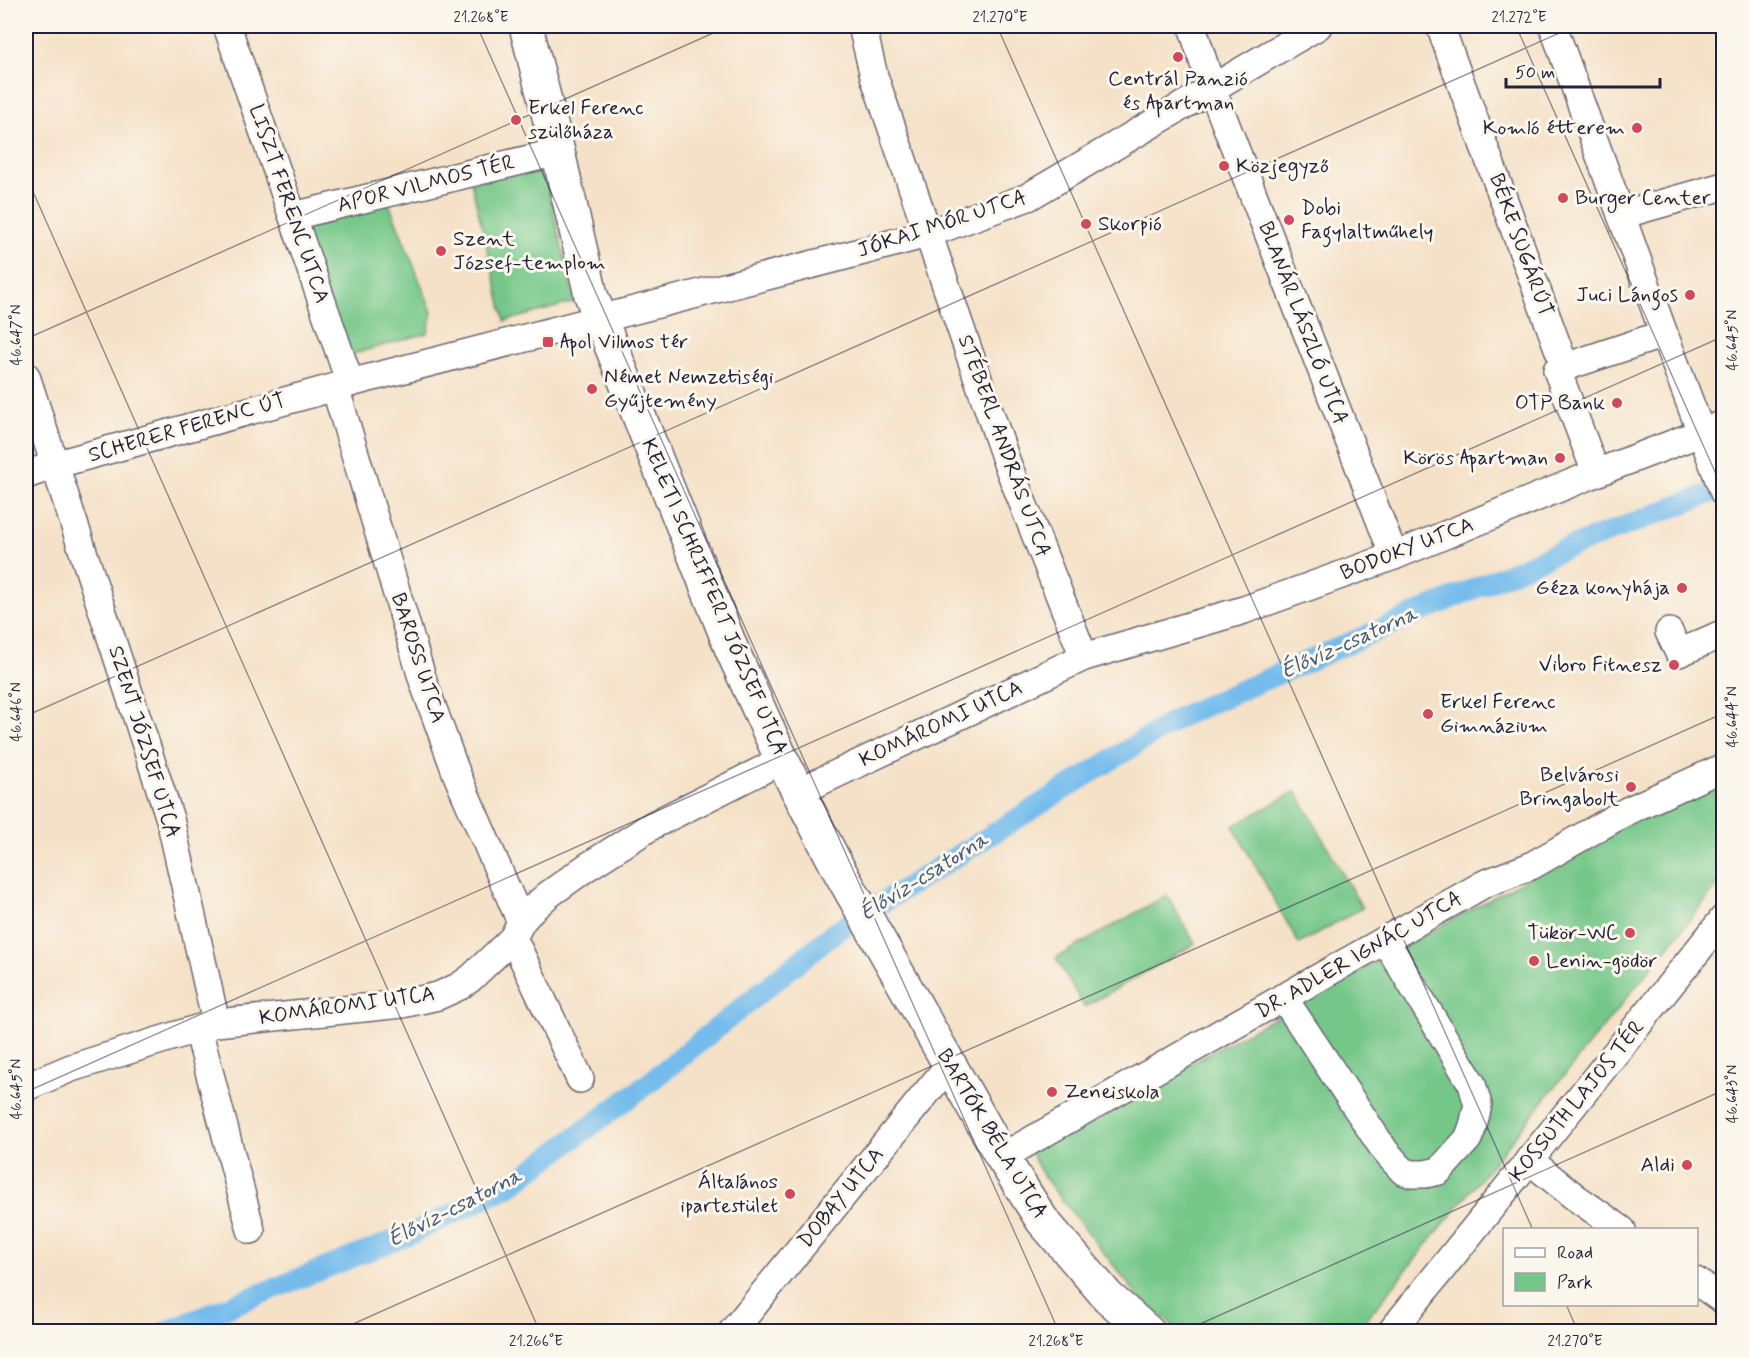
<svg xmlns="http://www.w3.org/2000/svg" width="1749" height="1357" font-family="Mynerve,sans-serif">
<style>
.green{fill:#75c789;stroke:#4c7462;stroke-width:1.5}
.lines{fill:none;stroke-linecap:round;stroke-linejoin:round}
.canal{stroke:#74bcec;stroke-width:21}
.minor-casing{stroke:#6c656c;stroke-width:30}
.major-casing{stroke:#6c656c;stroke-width:36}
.minor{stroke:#fff;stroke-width:27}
.major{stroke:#fff;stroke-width:33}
.ticks{fill:none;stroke:#22223b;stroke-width:1.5;stroke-opacity:0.45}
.poi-dot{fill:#d1495b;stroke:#fbf7ec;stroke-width:2}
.labels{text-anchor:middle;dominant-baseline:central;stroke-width:6;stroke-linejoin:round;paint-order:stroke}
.poi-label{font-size:21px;fill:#22223b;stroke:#fbf7ec;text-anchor:start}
.street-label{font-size:21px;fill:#22223b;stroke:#fbf7ec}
.water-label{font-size:22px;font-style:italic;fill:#3f5879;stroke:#fbf7ec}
.neatline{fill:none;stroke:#22223b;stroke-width:2}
.ticks-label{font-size:15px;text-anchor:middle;fill:#22223b}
</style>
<rect width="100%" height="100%" fill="#fbf7ec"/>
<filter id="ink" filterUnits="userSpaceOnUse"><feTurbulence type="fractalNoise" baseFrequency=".0167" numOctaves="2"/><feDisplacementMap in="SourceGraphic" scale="12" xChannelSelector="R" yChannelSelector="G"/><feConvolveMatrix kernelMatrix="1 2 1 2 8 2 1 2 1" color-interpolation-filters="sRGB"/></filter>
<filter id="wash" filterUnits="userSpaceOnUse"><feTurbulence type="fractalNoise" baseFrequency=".008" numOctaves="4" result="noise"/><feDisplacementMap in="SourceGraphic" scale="24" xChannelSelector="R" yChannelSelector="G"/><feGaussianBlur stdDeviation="1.35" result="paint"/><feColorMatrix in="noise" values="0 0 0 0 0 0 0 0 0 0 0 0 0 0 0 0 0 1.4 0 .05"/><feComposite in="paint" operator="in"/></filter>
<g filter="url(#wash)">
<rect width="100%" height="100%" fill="#f5e1c7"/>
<g class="green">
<polygon points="543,167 575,302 505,321 471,182"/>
<polygon points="385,193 432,312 428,333 342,357 296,225"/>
<polygon points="1723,771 1723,879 1357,1331 1179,1331 1137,1295 1044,1177 1030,1152"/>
<polygon points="1296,791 1362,908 1299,944 1233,826"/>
<polygon points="1167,895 1195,944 1084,1007 1056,958"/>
</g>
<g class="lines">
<polyline class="canal" points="165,1332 413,1233 510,1186 650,1082 835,932 1182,716 1560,551 1724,488"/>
</g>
</g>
<g filter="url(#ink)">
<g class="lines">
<defs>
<g id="minor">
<polyline points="227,26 350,383"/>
<polyline points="862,26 874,76 1007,463 1084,657"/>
<polyline points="1192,26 1212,89 1394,556"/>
<polyline points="1440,26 1565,367 1664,334"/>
<polyline points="1553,26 1664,334 1724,493"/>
<polyline points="1621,215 1724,186"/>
<polyline points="293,216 558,152"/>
<polyline points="1565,367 1557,370 1596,473"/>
<polyline points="26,376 170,819 216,1023"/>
<polyline points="335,387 424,684 457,775 521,922"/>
<polyline points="26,475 54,465 350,383 845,256 927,234 1028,197 1318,26"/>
<polyline points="1669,632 1679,653 1724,633"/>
<polyline points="798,792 1084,657 1244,610 1394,556 1596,473 1724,424"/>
<polyline points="513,938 580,1079"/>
<polyline points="1283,997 1385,1151 1403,1171 1412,1174 1425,1174 1439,1171 1468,1139 1473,1126 1478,1105 1472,1084 1385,940"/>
<polyline points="198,1029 251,1230"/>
<polyline points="26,1087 71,1068 216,1023 402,1004 438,996 460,986 471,978 513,938 521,922 532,909 548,895 587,867 653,825 782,760"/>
<polyline points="1002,1157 1484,884 1531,866 1627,811 1724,767"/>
<polyline points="1529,1160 1575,1197 1622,1230"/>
<polyline points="1696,1281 1724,1301"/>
<polyline points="732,1332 950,1064"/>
<polyline points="1391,1332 1724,918"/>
</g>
<polyline id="major" points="526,26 558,152 591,295 732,650 782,760 839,870 1002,1157 1042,1220 1108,1297 1148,1332"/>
</defs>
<use href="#minor" class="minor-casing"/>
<use href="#major" class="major-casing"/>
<use href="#minor" class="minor"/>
<use href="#major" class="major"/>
</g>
</g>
<path class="ticks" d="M 477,26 L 1059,1332M 997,26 L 1533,1230M 1516,26 L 1724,492M 26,176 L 540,1332M 26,339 L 729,26M 26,716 L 1575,26M 26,1092 L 1724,336M 1566,1304 L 1578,1332M 335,1332 L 1724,713M 1182,1332 L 1724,1090"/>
<g class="poi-dot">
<circle cx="1178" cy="57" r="6"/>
<circle cx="516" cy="120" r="6"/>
<circle cx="1637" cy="128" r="6"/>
<circle cx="1224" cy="166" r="6"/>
<circle cx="1563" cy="198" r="6"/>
<circle cx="1289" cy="220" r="6"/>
<circle cx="1086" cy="224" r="6"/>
<circle cx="441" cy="251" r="6"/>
<circle cx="1690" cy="295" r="6"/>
<rect x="542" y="336" width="12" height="12" rx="3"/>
<circle cx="592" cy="389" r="6"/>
<circle cx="1617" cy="403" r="6"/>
<circle cx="1560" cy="458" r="6"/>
<circle cx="1682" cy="588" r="6"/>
<circle cx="1674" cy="665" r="6"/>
<circle cx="1428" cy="714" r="6"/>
<circle cx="1631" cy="787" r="6"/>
<circle cx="1630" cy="933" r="6"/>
<circle cx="1534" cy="961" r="6"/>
<circle cx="1052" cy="1092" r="6"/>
<circle cx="1687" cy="1165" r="6"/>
<circle cx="790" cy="1194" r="6"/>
</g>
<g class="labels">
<g class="poi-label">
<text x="1178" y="79" text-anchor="middle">Centrál Panzió<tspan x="1178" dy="24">és Apartman</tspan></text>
<text x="528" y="108">Erkel Ferenc<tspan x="528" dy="24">szülőháza</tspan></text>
<text x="1625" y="128" text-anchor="end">Komló étterem</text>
<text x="1236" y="166">Közjegyző</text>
<text x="1575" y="198">Burger Center</text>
<text x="1301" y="208">Dobi<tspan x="1301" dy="24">Fagylaltműhely</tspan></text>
<text x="1098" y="224">Skorpió</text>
<text x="453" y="239">Szent<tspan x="453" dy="24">József-templom</tspan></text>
<text x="1678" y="295" text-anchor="end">Juci Lángos</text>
<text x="560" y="342">Apol Vilmos tér</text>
<text x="604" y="377">Német Nemzetiségi<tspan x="604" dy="24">Gyűjtemény</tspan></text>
<text x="1605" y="403" text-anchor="end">OTP Bank</text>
<text x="1548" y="458" text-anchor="end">Körös Apartman</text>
<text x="1670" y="588" text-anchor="end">Géza konyhája</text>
<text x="1662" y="665" text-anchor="end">Vibro Fitnesz</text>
<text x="1440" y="702">Erkel Ferenc<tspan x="1440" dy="24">Gimnázium</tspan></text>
<text x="1619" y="775" text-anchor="end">Belvárosi<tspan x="1619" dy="24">Bringabolt</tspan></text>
<text x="1618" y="933" text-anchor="end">Tükör-WC</text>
<text x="1546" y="961">Lenin-gödör</text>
<text x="1064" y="1092">Zeneiskola</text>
<text x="1675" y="1165" text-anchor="end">Aldi</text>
<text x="778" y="1182" text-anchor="end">Általános<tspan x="778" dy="24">ipartestület</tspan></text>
</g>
<g class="street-label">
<text transform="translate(426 184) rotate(-14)">APOR VILMOS TÉR</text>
<text transform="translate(289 204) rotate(71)">LISZT FERENC UTCA</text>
<text transform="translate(942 224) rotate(-18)">JÓKAI MÓR UTCA</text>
<text transform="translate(1521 245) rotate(70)">BÉKE SUGÁRÚT</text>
<text transform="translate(1303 323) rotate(69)">BLANÁR LÁSZLÓ UTCA</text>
<text transform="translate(187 428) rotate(-16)">SCHERER FERENC ÚT</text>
<text transform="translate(1004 446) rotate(70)">STÉBERL ANDRÁS UTCA</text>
<text transform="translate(1407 549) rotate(-21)">BODOKY UTCA</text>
<text transform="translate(714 597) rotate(67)">KELETI SCHRIFFERT JÓZSEF UTCA</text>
<text transform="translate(418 658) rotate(72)">BAROSS UTCA</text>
<text transform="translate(941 724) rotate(-25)">KOMÁROMI UTCA</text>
<text transform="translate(144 742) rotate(73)">SZENT JÓZSEF UTCA</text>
<text transform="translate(1359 955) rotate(-30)">DR. ADLER IGNÁC UTCA</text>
<text transform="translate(347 1006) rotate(-8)">KOMÁROMI UTCA</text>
<text transform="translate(1577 1101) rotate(-51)">KOSSUTH LAJOS TÉR</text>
<text transform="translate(992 1134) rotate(59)">BARTÓK BÉLA UTCA</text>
<text transform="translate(841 1198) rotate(-51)">DOBAY UTCA</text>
</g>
<g class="water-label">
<text transform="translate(1349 643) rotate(-24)">Élővíz-csatorna</text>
<text transform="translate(924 877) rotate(-32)">Élővíz-csatorna</text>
<text transform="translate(455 1208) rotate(-27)">Élővíz-csatorna</text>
</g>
</g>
<rect width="1749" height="1357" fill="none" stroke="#fbf7ec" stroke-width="66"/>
<rect x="1503" y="1228" width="195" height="78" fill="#fbf7ec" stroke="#a4a2a5" stroke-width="1.5"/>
<rect x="1515" y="1248" width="30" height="9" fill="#ffffff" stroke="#a4a2a5" stroke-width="1.5"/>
<text x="1557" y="1258" font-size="18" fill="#22223b">Road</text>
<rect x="1515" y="1273" width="30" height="18" fill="#75c789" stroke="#a4a2a5" stroke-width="1.5"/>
<text x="1557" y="1288" font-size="18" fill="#22223b">Park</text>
<path d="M1506 78v9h154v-9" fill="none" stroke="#22223b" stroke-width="3"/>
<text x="1515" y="78" font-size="18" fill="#22223b" stroke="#fbf7ec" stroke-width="4.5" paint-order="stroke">50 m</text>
<rect x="33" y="33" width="1683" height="1291" class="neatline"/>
<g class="ticks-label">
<text x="481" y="22">21.268°E</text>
<text x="1000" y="22">21.270°E</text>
<text x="1519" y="22">21.272°E</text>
<text transform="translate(16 335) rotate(-90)" y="5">46.647°N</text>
<text transform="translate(1732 340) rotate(-90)" y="5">46.645°N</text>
<text transform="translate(16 712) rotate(-90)" y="5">46.646°N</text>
<text transform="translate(1732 717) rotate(-90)" y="5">46.644°N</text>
<text transform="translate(16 1089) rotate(-90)" y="5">46.645°N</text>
<text transform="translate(1732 1094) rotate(-90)" y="5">46.643°N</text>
<text x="536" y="1346">21.266°E</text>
<text x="1056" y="1346">21.268°E</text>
<text x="1575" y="1346">21.270°E</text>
</g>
</svg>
